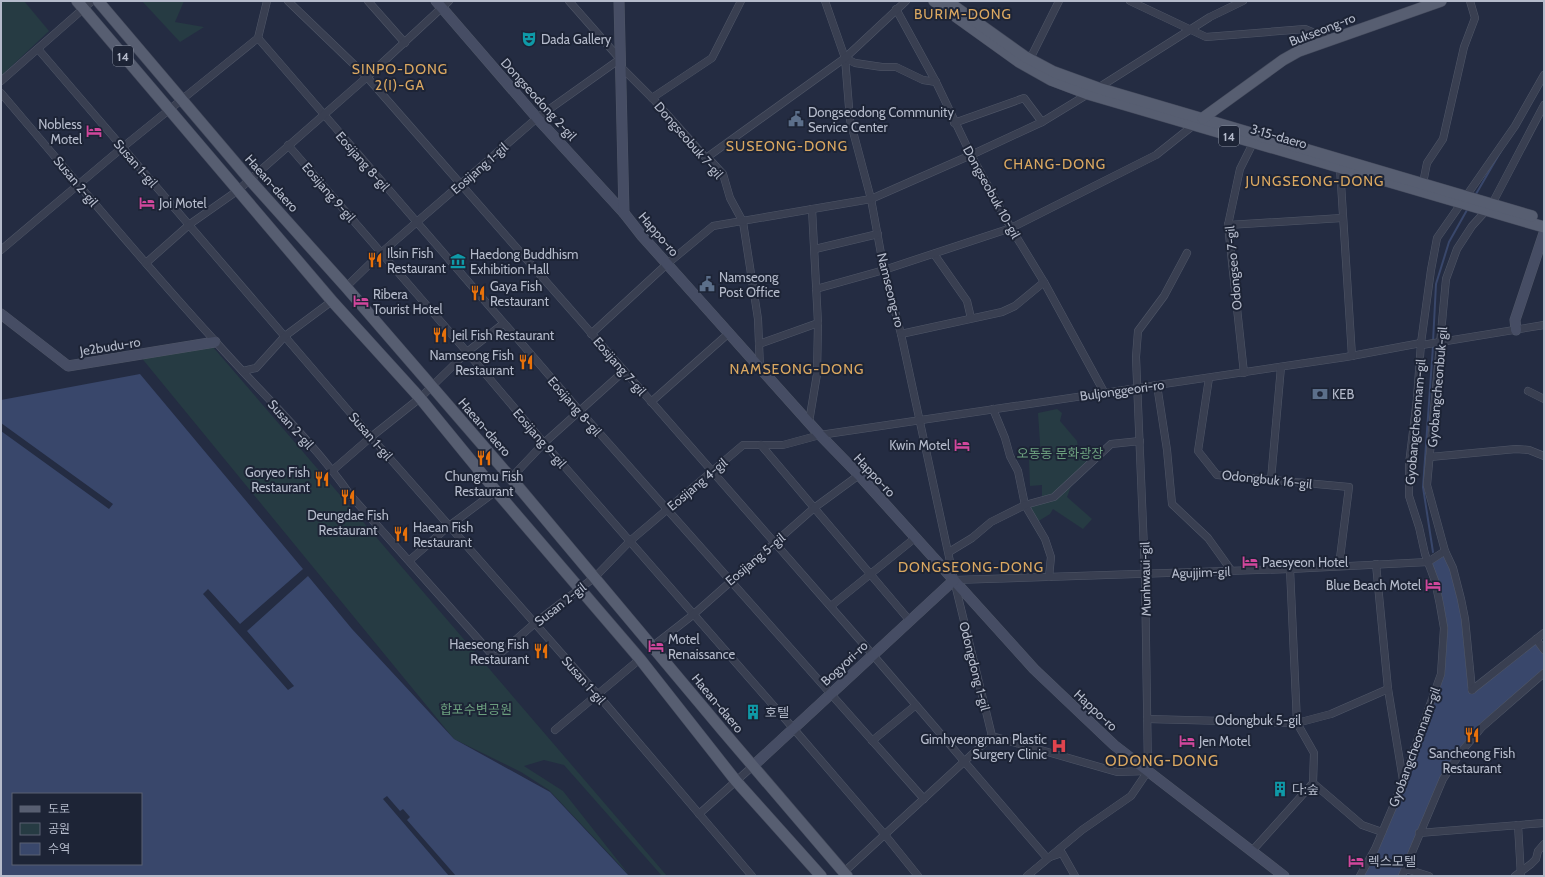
<svg xmlns="http://www.w3.org/2000/svg" width="1545" height="877" font-family="Cabin,'Noto Sans KR',sans-serif">
<style>
.green{fill:#263b43}
.water{fill:#39476b;fill-rule:evenodd}
.lines{fill:none;stroke-linecap:round;stroke-linejoin:round}
.stream{stroke:#39476b;stroke-width:2}
.street-casing{stroke:#505768;stroke-width:8}
.secondary-casing{stroke:#505768;stroke-width:11}
.primary-casing{stroke:#42485a;stroke-width:12}
.street{stroke:#393f51;stroke-width:7}
.secondary{stroke:#464d64;stroke-width:10}
.primary{stroke:#575e71;stroke-width:11}
.labels{text-anchor:middle;dominant-baseline:central;stroke-width:4;stroke-linejoin:round;paint-order:stroke}
.shield{fill:#1d2436;stroke:#878e9e;stroke-width:1}
.shield-label{font-size:12px;font-weight:bold;fill:#b5bbcb}
.street-label{font-size:13px;fill:#b5bbcb;stroke:#1d2436}
.poi-label{font-size:13px;fill:#b5bbcb;stroke:#1d2436;text-anchor:start}
.park-label{font-size:13px;fill:#6b9e7e;stroke:#1d2436}
.neighbourhood-label{font-size:14px;letter-spacing:1px;fill:#dba861;stroke:#1d2436}
.quarter-label{font-size:15px;letter-spacing:1px;fill:#dba861;stroke:#1d2436}
</style>
<rect width="100%" height="100%" fill="#242c42"/>
<g class="green">
<polygon points="1,1 24,1 49,31 1,76"/>
<polygon points="142,1 184,1 175,22 204,27 180,42"/>
<polygon points="213,347 667,876 662,876 564,765 544,760 524,766 563,791 630,876 549,790 521,772 454,739 140,356"/>
<polygon points="1057,409 1062,413 1060,421 1077,441 1080,460 1085,459 1091,453 1095,454 1096,457 1070,479 1071,486 1067,497 1092,519 1083,529 1053,509 1050,514 1037,522 1029,507 1042,501 1042,485 1030,486 1029,460 1041,458 1038,413"/>
</g>
<g class="water">
<path d="M 140,374 L 303,569 L 240,624 L 208,589 L 203,594 L 288,690 L 294,686 L 247,631 L 308,576 L 352,629 L 454,739 L 550,792 L 629,876 L 456,876 L 407,820 L 410,817 L 403,809 L 400,811 L 387,796 L 383,799 L 449,876 L 1,876 L 1,431 L 109,509 L 113,504 L 1,423 L 1,400 ZM 13,794 L 141,794 L 141,864 L 13,864 Z"/>
<polygon points="1445,551 1461,599 1472,690 1536,639 1544,646 1544,673 1486,723 1443,779 1402,876 1360,876 1375,849 1441,674 1444,628 1428,562"/>
</g>
<g class="lines">
<g class="stream">
<polyline points="1476,194 1501,151"/>
<polyline points="1433,342 1436,284 1449,242 1467,210"/>
<polyline points="1433,552 1423,487 1433,346"/>
</g>
<defs>
<g id="street">
<polyline points="288,1 367,77 873,655 1047,858 1062,853 1075,876"/>
<polyline points="368,1 405,43"/>
<polyline points="825,1 845,58 850,120 871,199 884,270 901,334 954,580 992,736 1117,772 1148,771"/>
<polyline points="1130,1 1206,37 1305,29 1329,39"/>
<polyline points="896,9 936,82 971,155 1011,228 1044,282 1104,392"/>
<polyline points="258,38 579,410 924,799"/>
<polyline points="38,49 371,437 598,695 752,876"/>
<polyline points="845,58 855,63 882,67 896,67 923,80 936,82"/>
<polyline points="1030,59 1059,1"/>
<polyline points="620,66 655,101 706,158 712,162 723,174 730,198 743,222 758,319 760,368"/>
<polyline points="1,81 92,1"/>
<polyline points="1098,88 1210,17 1243,1"/>
<path d="M 1,93 C 72,176 142,262 216,342 C 261,393 312,440 351,496 L 495,658 L 535,623 L 595,577 L 630,541 L 743,445 L 783,445 L 820,435 L 1346,357 L 1421,343 L 1422,345 L 1544,325"/>
<polyline points="652,98 712,58 741,1"/>
<polyline points="954,123 1024,98 1042,122"/>
<polyline points="288,145 467,352 544,443 793,728 885,835 918,876"/>
<polyline points="706,158 845,58 906,1"/>
<polyline points="1340,168 1352,356"/>
<polyline points="1423,183 1427,163 1443,139 1464,47 1475,18 1470,1"/>
<polyline points="1228,225 1342,218"/>
<polyline points="815,249 878,234"/>
<polyline points="1,250 123,147 258,38 267,1"/>
<polyline points="934,254 967,301 971,318"/>
<polyline points="146,263 190,224 237,191 367,77 449,1"/>
<polyline points="346,287 381,253 537,118 620,59 569,1"/>
<polyline points="816,289 884,270 1011,228 1156,155 1195,124"/>
<polyline points="591,334 667,264 713,226 871,199 971,155 1042,122 1088,94"/>
<polyline points="901,334 1002,312 1015,306 1044,282"/>
<polyline points="759,344 818,323"/>
<polyline points="243,371 256,368 285,336 332,301"/>
<polyline points="1244,373 1228,225 1240,169 1253,143"/>
<polyline points="1209,378 1198,451 1217,475 1349,487 1339,566"/>
<polyline points="1157,385 1167,450 1172,504 1208,538 1231,570"/>
<polyline points="1528,391 1544,399"/>
<polyline points="651,402 729,333"/>
<polyline points="993,409 1005,438 1010,456 1018,471 1025,505 1045,539 1051,557 1049,577"/>
<polyline points="809,422 817,374 818,323 812,209"/>
<polyline points="761,445 910,621"/>
<polyline points="1430,457 1516,449 1529,450 1544,456"/>
<polyline points="333,470 371,437 420,398 467,352 503,324"/>
<polyline points="511,478 544,443 624,371"/>
<polyline points="1271,480 1281,367"/>
<polyline points="949,552 972,538 991,522 1025,505 1054,497 1111,444 1140,441"/>
<polyline points="410,560 449,526 496,491"/>
<polyline points="1376,564 1388,689 1403,780"/>
<polyline points="954,580 1290,569 1428,562 1445,551"/>
<polyline points="831,606 915,538"/>
<polyline points="1536,639 1544,650"/>
<polyline points="653,646 694,614 814,508 859,475"/>
<polyline points="1472,690 1465,619 1461,599 1453,568 1445,551 1427,485 1446,279 1457,249 1472,226 1492,204 1544,105"/>
<polyline points="1472,690 1544,633"/>
<polyline points="1147,719 1297,723 1331,714 1388,689"/>
<polyline points="555,730 640,659"/>
<polyline points="872,741 916,705"/>
<polyline points="1148,771 1145,574 1136,357 1138,331 1164,296 1187,253"/>
<polyline points="1313,783 1362,825 1382,832"/>
<polyline points="699,814 753,766"/>
<polyline points="1518,825 1521,876"/>
<polyline points="1419,833 1544,823"/>
<polyline points="1252,851 1313,783 1314,753 1297,723 1290,569"/>
<polyline points="1406,869 1429,876"/>
<polyline points="844,872 992,736"/>
<polyline points="1027,876 1082,830 1131,796 1148,771"/>
<polyline points="1360,876 1375,849 1395,802 1441,674 1444,628 1440,605 1435,581 1425,554 1419,527 1409,496 1409,464 1417,399 1421,343 1431,270 1437,238 1515,126 1544,75"/>
<polyline points="1402,876 1443,779 1461,752 1482,727 1544,673"/>
<polyline points="1515,876 1531,864 1536,859 1538,851 1544,844"/>
</g>
<g id="secondary">
<polyline points="436,1 537,118 624,213"/>
<polyline points="619,1 624,213 642,236 820,435 859,475 1034,669 1114,745 1284,876"/>
<polyline points="1,314 68,366 215,342"/>
<polyline points="1516,330 1515,320 1544,233"/>
<polyline points="753,766 954,580"/>
</g>
<g id="primary">
<polyline points="77,1 332,301 420,398 496,491 640,659 736,781 821,876"/>
<polyline points="98,1 250,180 346,287 511,478 723,731 847,876"/>
<polyline points="934,1 1019,62 1051,80 1088,94 1544,227"/>
<polyline points="947,1 1024,56 1054,72 1098,88 1532,216"/>
<polyline points="1203,118 1283,60 1299,51 1441,1"/>
</g>
</defs>
<use href="#street" class="street-casing"/>
<use href="#secondary" class="secondary-casing"/>
<use href="#primary" class="primary-casing"/>
<use href="#street" class="street"/>
<use href="#secondary" class="secondary"/>
<use href="#primary" class="primary"/>
</g>
<defs>
<symbol id="theatre-bare" viewBox="-9 -9 18 18"><path d="M-5-5.5Q0-4 5-5.5V0Q5 5 0 6Q-5 5-5 0ZM-3.3-2.5H-1v1.5H-3.3ZM1-2.5H3.3v1.5H1ZM-2.8 1Q0 5.5 2.8 1Z" fill="#0f9aa8" stroke="#1d2436" stroke-width="2.5" paint-order="stroke"/></symbol>
<symbol id="civic-bare" viewBox="-9 -9 18 18"><path d="M-.6-6.5H3V-4.5H.6V-3L4-1V1h2V6H-6V1h2V-1L-.6-3ZM-1.2 2.5V6h2.4V2.5Z" fill="#5c6f8a" stroke="#1d2436" stroke-width="2.5" paint-order="stroke"/></symbol>
<symbol id="hotel-bare" viewBox="-9 -9 18 18"><path d="M-6-4.5h1.5V1H6V5H4.5V3h-9V5H-6ZM-4 0a1.8 1.8 0 1 1 3.6 0ZM.5 0V-2.5h3Q6-2.5 6 0Z" fill="#d1479c" stroke="#1d2436" stroke-width="2.5" paint-order="stroke"/></symbol>
<symbol id="restaurant-bare" viewBox="-9 -9 18 18"><path d="M-5-6h1v4h1v-4h1v4h1v-4h1v5L-1.5 .5V6h-2V.5L-5-1ZM5-6V6H3V1.5H1.5Q1.5-4 5-6Z" fill="#e8710a" stroke="#1d2436" stroke-width="2.5" paint-order="stroke"/></symbol>
<symbol id="museum-bare" viewBox="-9 -9 18 18"><path d="M0-6L6-3V-2H-6V-3ZM-5-1h2V3h-2ZM-1-1h2V3h-2ZM3-1h2V3H3ZM-6 4H6V6H-6Z" fill="#0f9aa8" stroke="#1d2436" stroke-width="2.5" paint-order="stroke"/></symbol>
<symbol id="bank-bare" viewBox="-9 -9 18 18"><path d="M-6-4H6V4H-6ZM0-2.3a2.3 2.3 0 1 0 0 4.6a2.3 2.3 0 1 0 0-4.6Z" fill="#5c6f8a" stroke="#1d2436" stroke-width="2.5" paint-order="stroke"/></symbol>
<symbol id="building-bare" viewBox="-9 -9 18 18"><path d="M-4-6H4V6H1V3H-1V6H-4ZM-2.5-4.3h1.7v1.8h-1.7ZM.8-4.3h1.7v1.8H.8ZM-2.5-1h1.7V.8h-1.7ZM.8-1h1.7V.8H.8Z" fill="#0f9aa8" stroke="#1d2436" stroke-width="2.5" paint-order="stroke"/></symbol>
<symbol id="hospital-bare" viewBox="-9 -9 18 18"><path d="M-5-5h3v3.5h4V-5h3V5h-3V1.5h-4V5h-3Z" fill="#e0444e" stroke="#1d2436" stroke-width="2.5" paint-order="stroke"/></symbol>
</defs>
<g fill-rule="evenodd">
<use href="#theatre-bare" x="518" y="28" width="22" height="22"/>
<use href="#civic-bare" x="785" y="108" width="22" height="22"/>
<use href="#hotel-bare" x="83" y="120" width="22" height="22"/>
<use href="#hotel-bare" x="136" y="192" width="22" height="22"/>
<use href="#restaurant-bare" x="364" y="249" width="22" height="22"/>
<use href="#museum-bare" x="447" y="250" width="22" height="22"/>
<use href="#civic-bare" x="696" y="273" width="22" height="22"/>
<use href="#restaurant-bare" x="467" y="282" width="22" height="22"/>
<use href="#hotel-bare" x="350" y="290" width="22" height="22"/>
<use href="#restaurant-bare" x="429" y="324" width="22" height="22"/>
<use href="#restaurant-bare" x="515" y="351" width="22" height="22"/>
<use href="#bank-bare" x="1309" y="383" width="22" height="22"/>
<use href="#hotel-bare" x="951" y="434" width="22" height="22"/>
<use href="#restaurant-bare" x="473" y="447" width="22" height="22"/>
<use href="#restaurant-bare" x="311" y="468" width="22" height="22"/>
<use href="#restaurant-bare" x="337" y="486" width="22" height="22"/>
<use href="#restaurant-bare" x="390" y="523" width="22" height="22"/>
<use href="#hotel-bare" x="1239" y="551" width="22" height="22"/>
<use href="#hotel-bare" x="1422" y="574" width="22" height="22"/>
<use href="#hotel-bare" x="645" y="635" width="22" height="22"/>
<use href="#restaurant-bare" x="530" y="640" width="22" height="22"/>
<use href="#building-bare" x="742" y="701" width="22" height="22"/>
<use href="#restaurant-bare" x="1461" y="724" width="22" height="22"/>
<use href="#hotel-bare" x="1176" y="730" width="22" height="22"/>
<use href="#hospital-bare" x="1048" y="735" width="22" height="22"/>
<use href="#building-bare" x="1269" y="778" width="22" height="22"/>
<use href="#hotel-bare" x="1345" y="850" width="22" height="22"/>
</g>
<g class="labels">
<g class="shield">
<rect x="113" y="46" width="20" height="20" rx="3"/>
<rect x="1219" y="126" width="20" height="20" rx="3"/>
</g>
<g class="shield-label">
<text x="123" y="56">14</text>
<text x="1229" y="136">14</text>
</g>
<g class="street-label">
<text transform="translate(1322 29) rotate(-21)">Bukseong-ro</text>
<text transform="translate(539 99) rotate(48)">Dongseodong 2-gil</text>
<text transform="translate(1279 136) rotate(16)">3·15-daero</text>
<text transform="translate(689 140) rotate(49)">Dongseobuk 7-gil</text>
<text transform="translate(363 161) rotate(49)">Eosijang 8-gil</text>
<text transform="translate(136 163) rotate(49)">Susan 1-gil</text>
<text transform="translate(479 168) rotate(-41)">Eosijang 1-gil</text>
<text transform="translate(76 181) rotate(50)">Susan 2-gil</text>
<text transform="translate(272 183) rotate(48)">Haean-daero</text>
<text transform="translate(329 192) rotate(49)">Eosijang 9-gil</text>
<text transform="translate(992 192) rotate(61)">Dongseobuk 10-gil</text>
<text transform="translate(659 234) rotate(49)">Happo-ro</text>
<text transform="translate(1233 268) rotate(-95)">Odongseo 7-gil</text>
<text transform="translate(891 290) rotate(76)">Namseong-ro</text>
<text transform="translate(110 346) rotate(-9)">Je2budu-ro</text>
<text transform="translate(620 366) rotate(49)">Eosijang 7-gil</text>
<text transform="translate(1437 387) rotate(-85)">Gyobangcheonbuk-gil</text>
<text transform="translate(1122 390) rotate(-8)">Buljonggeori-ro</text>
<text transform="translate(575 406) rotate(49)">Eosijang 8-gil</text>
<text transform="translate(1415 422) rotate(-85)">Gyobangcheonnam-gil</text>
<text transform="translate(291 424) rotate(48)">Susan 2-gil</text>
<text transform="translate(485 427) rotate(49)">Haean-daero</text>
<text transform="translate(371 436) rotate(49)">Susan 1-gil</text>
<text transform="translate(540 438) rotate(49)">Eosijang 9-gil</text>
<text transform="translate(875 475) rotate(47)">Happo-ro</text>
<text transform="translate(1267 479) rotate(6)">Odongbuk 16-gil</text>
<text transform="translate(697 484) rotate(-40)">Eosijang 4-gil</text>
<text transform="translate(755 559) rotate(-40)">Eosijang 5-gil</text>
<text transform="translate(1201 572) rotate(-2)">Agujjim-gil</text>
<text transform="translate(1145 579) rotate(-91)">Munhwaui-gil</text>
<text transform="translate(560 604) rotate(-38)">Susan 2-gil</text>
<text transform="translate(844 663) rotate(-43)">Bogyori-ro</text>
<text transform="translate(975 666) rotate(76)">Odongdong 1-gil</text>
<text transform="translate(584 680) rotate(49)">Susan 1-gil</text>
<text transform="translate(718 703) rotate(50)">Haean-daero</text>
<text transform="translate(1096 710) rotate(43)">Happo-ro</text>
<text x="1258" y="720">Odongbuk 5-gil</text>
<text transform="translate(1414 747) rotate(-70)">Gyobangcheonnam-gil</text>
</g>
<g class="poi-label">
<text x="541" y="39">Dada Gallery</text>
<text x="808" y="112">Dongseodong Community<tspan x="808" dy="15">Service Center</tspan></text>
<text x="82" y="124" text-anchor="end">Nobless<tspan x="82" dy="15">Motel</tspan></text>
<text x="159" y="203">Joi Motel</text>
<text x="387" y="253">Ilsin Fish<tspan x="387" dy="15">Restaurant</tspan></text>
<text x="470" y="254">Haedong Buddhism<tspan x="470" dy="15">Exhibition Hall</tspan></text>
<text x="719" y="277">Namseong<tspan x="719" dy="15">Post Office</tspan></text>
<text x="490" y="286">Gaya Fish<tspan x="490" dy="15">Restaurant</tspan></text>
<text x="373" y="294">Ribera<tspan x="373" dy="15">Tourist Hotel</tspan></text>
<text x="452" y="335">Jeil Fish Restaurant</text>
<text x="514" y="355" text-anchor="end">Namseong Fish<tspan x="514" dy="15">Restaurant</tspan></text>
<text x="1332" y="394">KEB</text>
<text x="950" y="445" text-anchor="end">Kwin Motel</text>
<text x="310" y="472" text-anchor="end">Goryeo Fish<tspan x="310" dy="15">Restaurant</tspan></text>
<text x="484" y="476" text-anchor="middle">Chungmu Fish<tspan x="484" dy="15">Restaurant</tspan></text>
<text x="348" y="515" text-anchor="middle">Deungdae Fish<tspan x="348" dy="15">Restaurant</tspan></text>
<text x="413" y="527">Haean Fish<tspan x="413" dy="15">Restaurant</tspan></text>
<text x="1262" y="562">Paesyeon Hotel</text>
<text x="1421" y="585" text-anchor="end">Blue Beach Motel</text>
<text x="668" y="639">Motel<tspan x="668" dy="15">Renaissance</tspan></text>
<text x="529" y="644" text-anchor="end">Haeseong Fish<tspan x="529" dy="15">Restaurant</tspan></text>
<text x="765" y="712">호텔</text>
<text x="1047" y="739" text-anchor="end">Gimhyeongman Plastic<tspan x="1047" dy="15">Surgery Clinic</tspan></text>
<text x="1199" y="741">Jen Motel</text>
<text x="1472" y="753" text-anchor="middle">Sancheong Fish<tspan x="1472" dy="15">Restaurant</tspan></text>
<text x="1292" y="789">다:숲</text>
<text x="1368" y="861">렉스모텔</text>
</g>
<g class="park-label">
<text x="1060" y="453">오동동 문화광장</text>
<text x="476" y="709">합포수변공원</text>
</g>
<g class="neighbourhood-label">
<text x="963" y="14">BURIM-DONG</text>
<text x="400" y="69">SINPO-DONG<tspan x="400" dy="16">2(I)-GA</tspan></text>
<text x="787" y="146">SUSEONG-DONG</text>
<text x="1055" y="164">CHANG-DONG</text>
<text x="1315" y="181">JUNGSEONG-DONG</text>
<text x="797" y="369">NAMSEONG-DONG</text>
<text x="971" y="567">DONGSEONG-DONG</text>
</g>
<g class="quarter-label">
<text x="1162" y="761">ODONG-DONG</text>
</g>
</g>
<rect width="1545" height="877" fill="none" stroke="#b5bbcb" stroke-width="4"/>
<rect x="12" y="793" width="130" height="72" fill="#1d2436" stroke="#5a6072"/>
<rect x="20" y="806" width="20" height="6" fill="#575e71" stroke="#5a6072"/>
<text x="48" y="813" font-size="12" fill="#b5bbcb">도로</text>
<rect x="20" y="823" width="20" height="12" fill="#263b43" stroke="#5a6072"/>
<text x="48" y="833" font-size="12" fill="#b5bbcb">공원</text>
<rect x="20" y="843" width="20" height="12" fill="#39476b" stroke="#5a6072"/>
<text x="48" y="853" font-size="12" fill="#b5bbcb">수역</text>
</svg>
